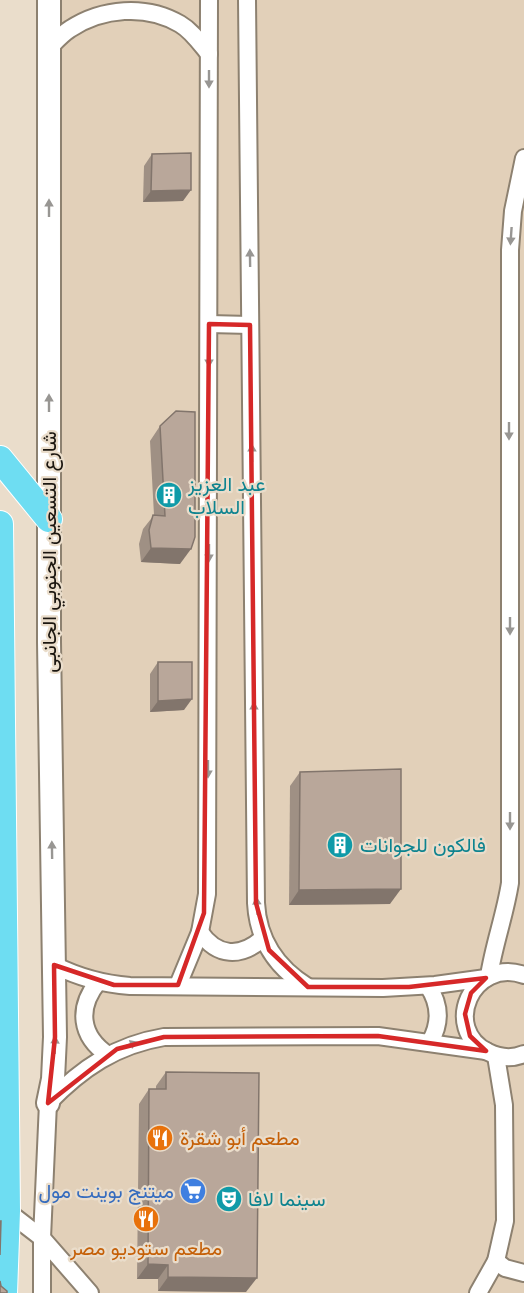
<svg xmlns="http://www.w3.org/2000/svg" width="524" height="1293" font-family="'DM Sans',Vazirmatn,sans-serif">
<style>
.built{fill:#e2d0b9}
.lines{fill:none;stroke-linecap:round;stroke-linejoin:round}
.street-casing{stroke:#8d8170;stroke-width:20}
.secondary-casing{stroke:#8d8170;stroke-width:26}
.primary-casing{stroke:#fff;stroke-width:28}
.street{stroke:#fff;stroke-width:16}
.secondary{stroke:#fff;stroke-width:22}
.primary{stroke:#6eddf2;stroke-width:26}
.wall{fill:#9f9084}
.shaded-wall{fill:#82756c}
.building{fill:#b9a79a;stroke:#82756c;stroke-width:1.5}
.oneway{fill:#989693}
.marked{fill:none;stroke:#d62828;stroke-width:4.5;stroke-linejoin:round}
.labels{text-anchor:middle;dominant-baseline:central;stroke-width:4.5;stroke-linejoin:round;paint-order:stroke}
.culture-label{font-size:20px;fill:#0d838f;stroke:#eaddcb;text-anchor:start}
.street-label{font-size:20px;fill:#1b1610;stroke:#eaddcb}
.food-label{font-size:20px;fill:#c56008;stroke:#eaddcb;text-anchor:start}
.shop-label{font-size:20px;fill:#366cbe;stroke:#eaddcb;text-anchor:end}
</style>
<rect width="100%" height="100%" fill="#eaddcb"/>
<polygon class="built" points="58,0 524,0 524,1293 50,1293"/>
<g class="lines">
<defs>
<g id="street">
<path d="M 247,0 L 256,903 C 258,940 277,968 308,987"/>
<path d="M 49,48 C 55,42 62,34 70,29 C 102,8 146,4 180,24 C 192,31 200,43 209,54"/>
<polyline points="209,324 250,325"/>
<path d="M 200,932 C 217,957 241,958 263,938"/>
<path d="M 54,965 C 78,977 103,984 130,986 L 383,988 L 435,985 L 486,978"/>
<path d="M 524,975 C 472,957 441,1029 488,1052 C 500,1058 512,1059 524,1054"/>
<path d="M 489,976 C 494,944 505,915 510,883 L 510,250 L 513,211 L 524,158"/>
<path d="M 98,982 C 77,1008 80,1036 108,1055"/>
<polyline points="178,985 200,932 207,894 209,0"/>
<path d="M 428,986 C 440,1004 441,1023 430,1042"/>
<polyline points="7,1211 42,1238 90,1293"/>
<polyline points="496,1261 505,1268 524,1273"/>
<path d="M 42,1293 L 42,1238 L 48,1103 C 82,1068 116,1045 164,1037 L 378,1036 L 486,1051"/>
<polyline points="478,1293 496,1261 505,1221 504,1105 496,1056"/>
</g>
<polyline id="secondary" points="48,1103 53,1079 55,1037 49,642 49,0"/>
<g id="primary">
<polyline points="0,459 49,519"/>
<polyline points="0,524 7,1211 4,1293"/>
</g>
</defs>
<use href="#street" class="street-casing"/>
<use href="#secondary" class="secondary-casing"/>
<use href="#primary" class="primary-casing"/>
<use href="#street" class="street"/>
<use href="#secondary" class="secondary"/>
<use href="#primary" class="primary"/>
</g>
<g class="wall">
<polygon points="152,154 183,201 143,202 144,166"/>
<polygon points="160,426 180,564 141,562 139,544 143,529 154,515 150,441"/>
<polygon points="158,662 184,710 150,712 150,674"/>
<polygon points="300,772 390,904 289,905 290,786"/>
<polygon points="166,1072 246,1292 158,1291 158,1279 137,1279 139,1104 149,1089 156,1089 156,1086"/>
</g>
<g class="shaded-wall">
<polygon points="191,190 183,201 143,202 151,191"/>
<polygon points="151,548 191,549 180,564 141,562"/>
<polygon points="192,699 184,710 150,712 158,701"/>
<polygon points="401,889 390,904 289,905 299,890"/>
<polygon points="148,1264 168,1265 158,1279 137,1279"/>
<polygon points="168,1277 257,1278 246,1292 158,1291"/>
</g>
<g class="building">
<polygon points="191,153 191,190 151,191 152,154"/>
<polygon points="176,411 195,412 195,537 191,549 151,548 149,530 153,515 165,516 160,426"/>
<polygon points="158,662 192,662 192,699 158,701"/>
<polygon points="401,769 401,889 299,890 300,772"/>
<polygon points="166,1072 259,1073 257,1278 168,1277 168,1265 148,1264 149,1089 166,1089"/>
<polygon points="0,1221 1,1221 0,1255"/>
<polygon points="0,1281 1,1286 7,1291 7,1293 0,1293"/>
</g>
<defs><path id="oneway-solid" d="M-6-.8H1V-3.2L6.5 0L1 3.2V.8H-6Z" transform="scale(1.5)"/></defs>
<g class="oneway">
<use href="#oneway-solid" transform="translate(209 79) rotate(90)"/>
<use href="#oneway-solid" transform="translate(49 208) rotate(-90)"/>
<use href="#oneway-solid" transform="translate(511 236) rotate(94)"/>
<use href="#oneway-solid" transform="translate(250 258) rotate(-91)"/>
<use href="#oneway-solid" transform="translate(209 358) rotate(90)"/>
<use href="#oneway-solid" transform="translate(49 403) rotate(-90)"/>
<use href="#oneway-solid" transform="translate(509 431) rotate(90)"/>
<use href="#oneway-solid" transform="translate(252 453) rotate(-91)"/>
<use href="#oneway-solid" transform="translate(209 553) rotate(90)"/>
<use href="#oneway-solid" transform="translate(510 626) rotate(90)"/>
<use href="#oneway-solid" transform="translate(254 711) rotate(-91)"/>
<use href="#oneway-solid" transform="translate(208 769) rotate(90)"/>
<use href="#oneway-solid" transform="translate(510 821) rotate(90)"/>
<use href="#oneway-solid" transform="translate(52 850) rotate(-91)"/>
<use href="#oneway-solid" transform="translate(257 906) rotate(-94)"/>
<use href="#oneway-solid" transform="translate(55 1045) rotate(-88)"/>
<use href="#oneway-solid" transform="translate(129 1045) rotate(-20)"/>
</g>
<path class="marked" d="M 209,324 L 250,325 L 256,903 L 269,950 L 308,987 L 409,987 L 486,978 L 471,993 L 465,1014 L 470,1036 L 486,1051 L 378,1036 L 164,1037 L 117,1049 L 48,1103 L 55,1037 L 54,965 L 114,985 L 178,985 L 204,913 Z"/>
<defs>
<symbol id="building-disc" viewBox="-11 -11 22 22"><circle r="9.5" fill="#0f9aa8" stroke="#eaddcb"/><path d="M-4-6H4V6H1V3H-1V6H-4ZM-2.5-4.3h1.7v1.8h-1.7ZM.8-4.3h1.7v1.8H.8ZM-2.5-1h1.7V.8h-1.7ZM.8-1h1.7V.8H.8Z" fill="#fff"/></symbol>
<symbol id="restaurant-disc" viewBox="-11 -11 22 22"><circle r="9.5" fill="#e8710a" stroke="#eaddcb"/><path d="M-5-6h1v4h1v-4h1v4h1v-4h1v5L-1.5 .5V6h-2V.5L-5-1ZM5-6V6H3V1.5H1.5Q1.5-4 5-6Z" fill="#fff"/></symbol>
<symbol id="supermarket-disc" viewBox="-11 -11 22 22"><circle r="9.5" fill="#3f7fe0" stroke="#eaddcb"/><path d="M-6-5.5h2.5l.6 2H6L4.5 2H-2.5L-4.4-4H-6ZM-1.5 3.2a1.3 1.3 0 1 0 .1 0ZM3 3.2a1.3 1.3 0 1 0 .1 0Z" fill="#fff"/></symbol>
<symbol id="theatre-disc" viewBox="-11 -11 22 22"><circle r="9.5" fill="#0f9aa8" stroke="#eaddcb"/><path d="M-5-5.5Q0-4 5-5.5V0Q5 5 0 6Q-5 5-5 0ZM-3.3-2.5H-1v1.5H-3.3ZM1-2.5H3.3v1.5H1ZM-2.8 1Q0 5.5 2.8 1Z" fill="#fff"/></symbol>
</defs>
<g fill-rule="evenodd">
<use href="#building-disc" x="154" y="480" width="30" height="30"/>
<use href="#building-disc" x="325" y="830" width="30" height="30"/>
<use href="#restaurant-disc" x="145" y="1123" width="30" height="30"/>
<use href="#supermarket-disc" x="178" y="1176" width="30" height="30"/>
<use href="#theatre-disc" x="214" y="1184" width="30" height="30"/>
<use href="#restaurant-disc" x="131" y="1204" width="30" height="30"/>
</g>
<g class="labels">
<g class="culture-label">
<text x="188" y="484">عبد العزيز<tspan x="188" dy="23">السلاب</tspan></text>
<text x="360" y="845">فالكون للجوانات</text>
<text x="248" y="1199">سينما لافا</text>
</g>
<g class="street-label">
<text transform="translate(49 552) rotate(-90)">شارع التسعين الجنوبي الجانبى</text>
</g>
<g class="food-label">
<text x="180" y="1138">مطعم أبو شقرة</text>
<text x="146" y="1248" text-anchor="middle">مطعم ستوديو مصر</text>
</g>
<g class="shop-label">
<text x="174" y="1191">ميتنج بوينت مول</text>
</g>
</g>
</svg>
